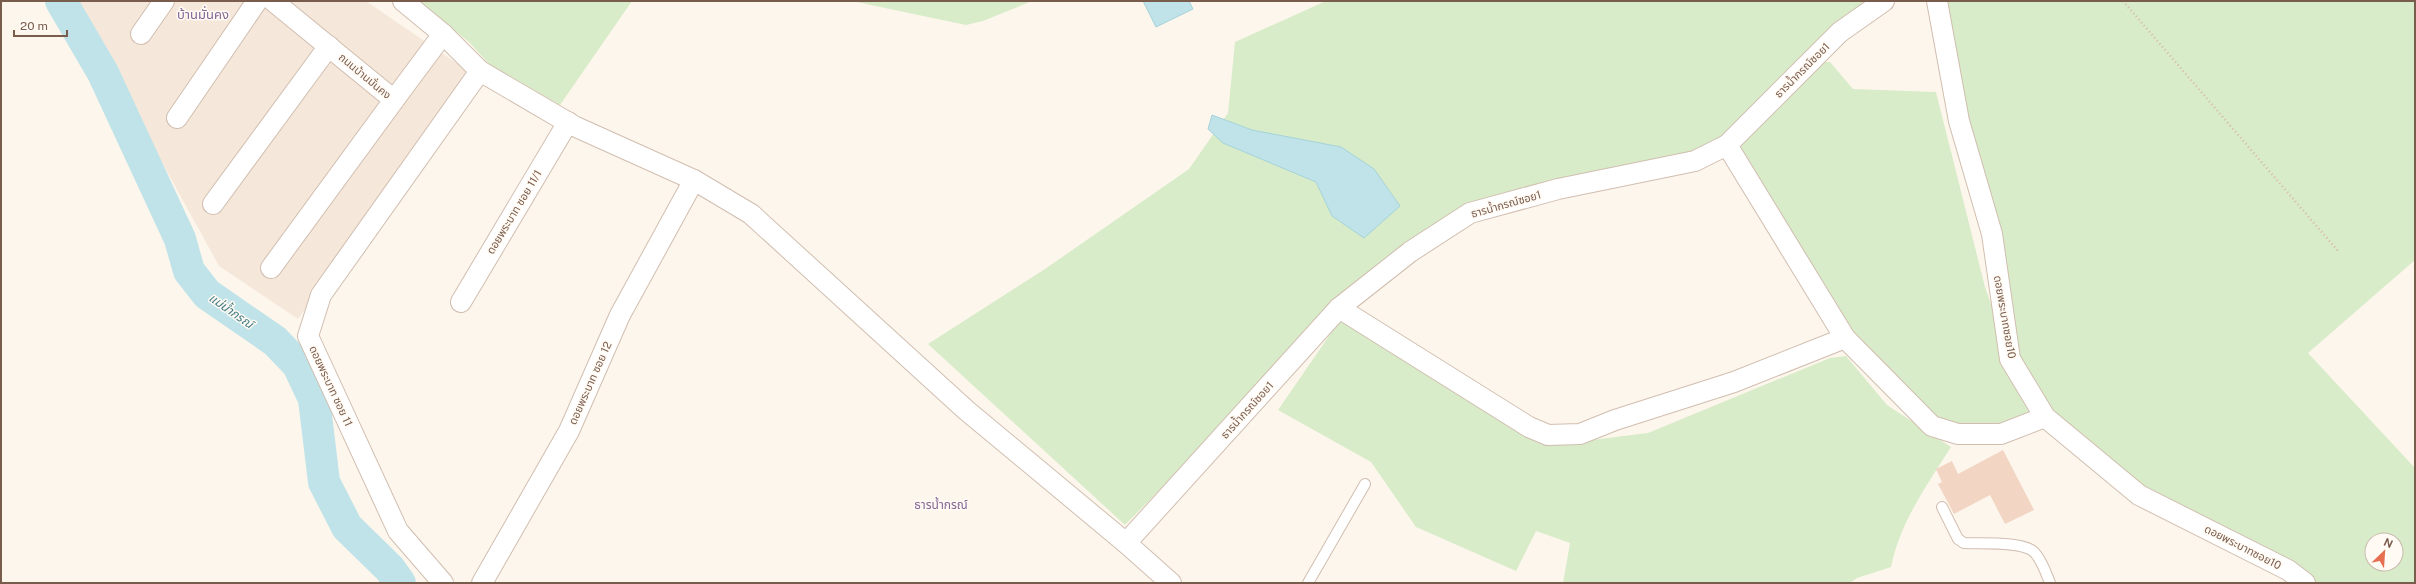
<svg xmlns="http://www.w3.org/2000/svg" width="2416" height="584" font-family="'Public Sans','Noto Sans Thai',sans-serif">
<style>
.residential{fill:#f5e8da}
.green{fill:#d8ecc9;fill-rule:evenodd}
.water{fill:#bfe3e8;stroke:#a5d3da}
.lines{fill:none;stroke-linecap:round;stroke-linejoin:round}
.river{stroke:#bfe3e8;stroke-width:32}
.building{fill:#f3d5c3}
.lane-casing{stroke:#d1beb0;stroke-width:12}
.street-casing{stroke:#d1beb0;stroke-width:22}
.path{stroke:#d9b8a5;stroke-width:2.5;stroke-dasharray:1 3;stroke-linecap:butt}
.lane{stroke:#fff;stroke-width:10}
.street{stroke:#fff;stroke-width:20}
.labels{text-anchor:middle;dominant-baseline:central;stroke-width:3;stroke-linejoin:round;paint-order:stroke}
.street-label{font-size:11px;fill:#7a5c4d;stroke:#fffaf3}
.water-label{font-size:12px;font-style:italic;fill:#437c86;stroke:#fffaf3}
.neighbourhood-label{font-size:12px;fill:#846695;stroke:#fffaf3}
.quarter-label{font-size:13px;fill:#846695;stroke:#fffaf3}
</style>
<rect width="100%" height="100%" fill="#fdf6ec"/>
<polygon class="residential" points="73,1 366,1 471,73 298,319 219,266"/>
<g class="green">
<polygon points="418,1 632,1 560,105 489,64 469,42"/>
<polygon points="852,1 1032,1 983,21 966,25"/>
<path d="M 1326,1 L 1884,1 L 1810,62 L 1830,62 L 1853,89 L 1936,92 L 1985,287 L 2009,356 L 1937,1 L 2415,1 L 2415,260 L 2308,353 L 2415,468 L 2415,583 L 2305,583 L 2139,495 L 2045,417 L 1958,434 L 1845,338 L 1727,145 L 1470,213 L 1339,308 L 1125,525 L 928,344 L 1045,269 L 1189,169 L 1228,113 L 1235,42 ZM 2372,540 L 2396,540 L 2396,564 L 2372,564 Z"/>
<path d="M 1340,320 L 1575,442 L 1648,433 L 1830,358 L 1846,356 L 1887,405 L 1951,447 C 1927,485 1900,522 1891,567 L 1857,578 L 1850,583 L 1563,583 L 1570,543 L 1536,531 L 1516,571 L 1416,527 L 1371,462 L 1278,410 Z"/>
</g>
<g class="water">
<polygon points="1143,1 1189,1 1193,9 1156,27"/>
<polygon points="1212,115 1252,130 1341,147 1374,169 1400,206 1364,238 1332,216 1316,182 1223,143 1208,129"/>
</g>
<g class="lines">
<polyline class="river" points="61,1 103,73 180,239 189,271 207,294 275,341 298,365 314,399 324,482 347,527 390,569 400,583"/>
</g>
<polygon class="building" points="2003,450 2034,510 2005,524 1990,495 1954,514 1938,484 1942,482 1936,469 1952,461 1958,474"/>
<g class="lines">
<defs>
<g id="lane">
<path d="M 1942,507 L 1958,539 L 1964,543 C 1980,544 2023,541 2034,552 C 2042,560 2046,573 2050,583"/>
<polyline points="1308,583 1365,484"/>
</g>
<g id="street">
<polyline points="273,1 394,100 443,34"/>
<polyline points="403,1 443,34 480,71 574,126 694,180 751,214 966,410 1126,543 1171,583"/>
<polyline points="1937,1 1959,121 1992,234 2010,359 2045,417 2139,495 2288,570 2305,583"/>
<polyline points="141,34 164,1"/>
<polyline points="177,118 257,1"/>
<polyline points="1727,145 1845,338 1932,426 1958,434 2001,434 2045,417"/>
<polyline points="213,204 329,46"/>
<polyline points="271,268 394,100"/>
<polyline points="461,302 568,122"/>
<polyline points="1339,308 1529,427 1548,435 1580,434 1615,420 1734,382 1845,338"/>
<polyline points="1126,543 1339,308 1410,252 1470,213 1558,189 1695,161 1727,145 1840,32 1884,1"/>
<polyline points="443,583 398,531 308,336 321,295 480,71"/>
<polyline points="482,583 569,431 620,315 694,180"/>
</g>
</defs>
<use href="#lane" class="lane-casing"/>
<use href="#street" class="street-casing"/>
<polyline class="path" points="2123,1 2338,251"/>
<use href="#lane" class="lane"/>
<use href="#street" class="street"/>
</g>
<g class="labels">
<g class="street-label">
<text transform="translate(1802 70) rotate(-45)">ธารน้ำกรณ์ซอย1</text>
<text transform="translate(365 76) rotate(40)">ถนนบ้านมั่นคง</text>
<text transform="translate(1506 204) rotate(-16)">ธารน้ำกรณ์ซอย1</text>
<text transform="translate(514 212) rotate(-59)">ดอยพระบาท ซอย 11/1</text>
<text transform="translate(2005 317) rotate(80)">ดอยพระบาทซอย10</text>
<text transform="translate(590 383) rotate(-66)">ดอยพระบาท ซอย 12</text>
<text transform="translate(331 386) rotate(65)">ดอยพระบาท ซอย 11</text>
<text transform="translate(1247 410) rotate(-48)">ธารน้ำกรณ์ซอย1</text>
<text transform="translate(2243 547) rotate(27)">ดอยพระบาทซอย10</text>
</g>
<g class="water-label">
<text transform="translate(231 311) rotate(35)">แม่น้ำกรณ์</text>
</g>
<g class="neighbourhood-label">
<text x="941" y="505">ธารน้ำกรณ์</text>
</g>
<g class="quarter-label">
<text x="203" y="14">บ้านมั่นคง</text>
</g>
</g>
<rect width="2416" height="584" fill="none" stroke="#7a5c4d" stroke-width="4"/>
<g transform="translate(2384 552) rotate(25)"><circle r="19" fill="#fffaf3" stroke="#cabbb1"/>
<path d="M0-3L7 15L0 10L-7 15Z" fill="#e76f51"/>
<text y="-6" font-size="11" font-weight="bold" text-anchor="middle" fill="#7a5c4d">N</text>
</g>
<path d="M14 30v6h53v-6" fill="none" stroke="#7a5c4d" stroke-width="2"/>
<text x="20" y="30" font-size="12" fill="#7a5c4d" stroke="#fffaf3" stroke-width="3" paint-order="stroke">20 m</text>
</svg>
